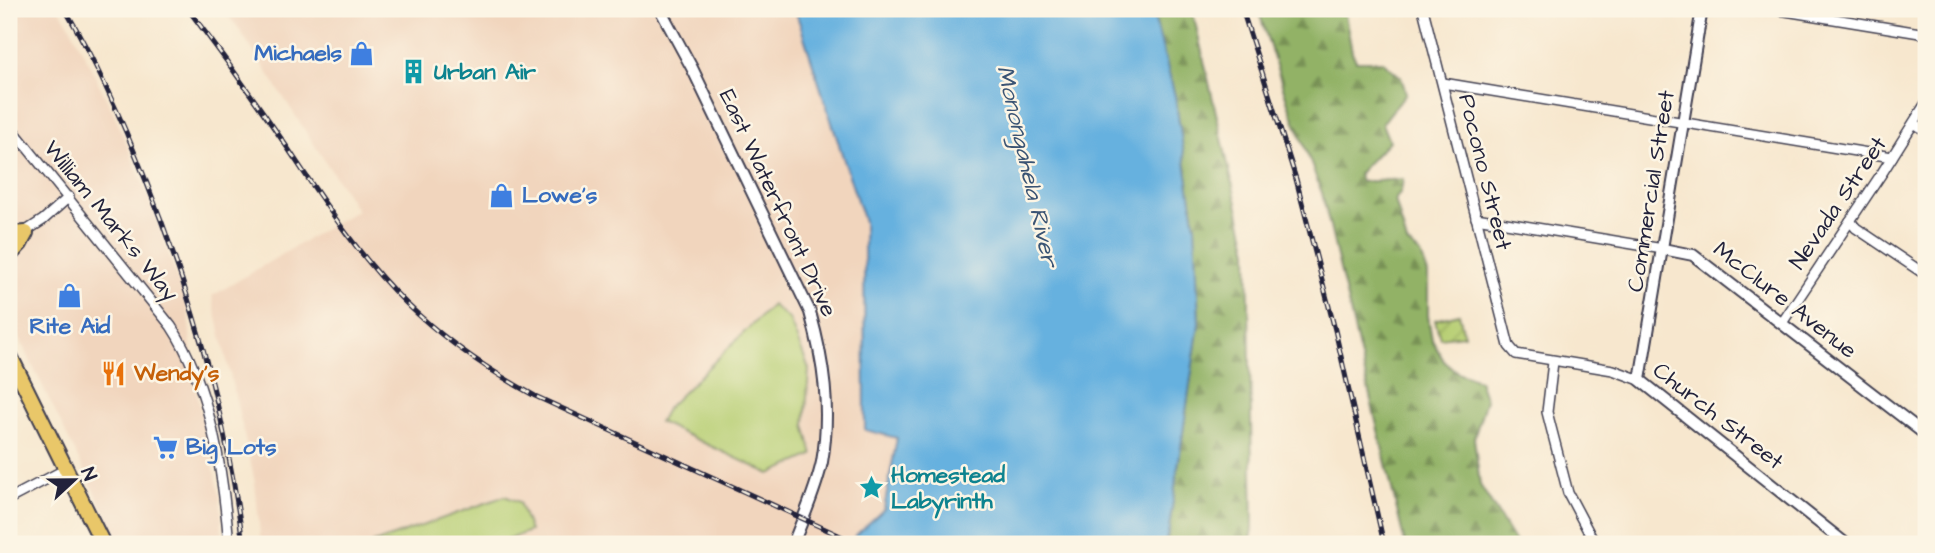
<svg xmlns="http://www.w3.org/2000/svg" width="1935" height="553" font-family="'Architects Daughter',sans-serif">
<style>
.built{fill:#f1d5bd}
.green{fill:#b8cf74;stroke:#6d7858;stroke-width:2}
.forest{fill:url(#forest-firs);stroke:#5a6a50;stroke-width:2}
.garden{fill:url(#garden-furrows);stroke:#6d7858;stroke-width:2}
.water{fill:#66b1df;stroke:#446a8d;stroke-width:2}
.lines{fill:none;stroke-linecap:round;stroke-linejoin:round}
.minor-casing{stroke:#424051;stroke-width:12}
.tertiary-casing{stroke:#424051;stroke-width:14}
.primary-casing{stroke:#424051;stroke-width:18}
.minor{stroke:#fff;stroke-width:9}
.tertiary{stroke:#fff;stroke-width:10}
.primary{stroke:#e9c769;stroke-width:14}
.rail-casing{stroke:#22223b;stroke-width:5}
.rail{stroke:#fcf5e5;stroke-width:2.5;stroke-dasharray:8;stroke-linecap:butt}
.labels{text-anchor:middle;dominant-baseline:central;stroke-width:5;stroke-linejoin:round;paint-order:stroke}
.shop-label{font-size:23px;font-weight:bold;fill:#366cbe;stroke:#fcf5e5;text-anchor:start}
.culture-label{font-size:23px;font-weight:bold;fill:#0d838f;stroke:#fcf5e5;text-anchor:start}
.street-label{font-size:23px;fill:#22223b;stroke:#fcf5e5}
.food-label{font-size:23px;font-weight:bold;fill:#c56008;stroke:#fcf5e5;text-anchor:start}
.water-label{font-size:24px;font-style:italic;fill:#3a5474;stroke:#fcf5e5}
</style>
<defs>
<pattern id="forest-firs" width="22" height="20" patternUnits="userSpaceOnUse" patternTransform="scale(1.75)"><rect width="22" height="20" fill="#92b266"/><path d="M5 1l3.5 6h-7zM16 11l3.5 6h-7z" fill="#779055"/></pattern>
<pattern id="garden-furrows" width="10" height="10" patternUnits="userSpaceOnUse" patternTransform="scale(1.75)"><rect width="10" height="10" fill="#b8cf74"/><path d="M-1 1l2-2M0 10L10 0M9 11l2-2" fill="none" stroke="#9eb165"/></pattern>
</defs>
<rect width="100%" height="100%" fill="#fcf5e5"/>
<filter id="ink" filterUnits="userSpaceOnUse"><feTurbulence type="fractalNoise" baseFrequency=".0143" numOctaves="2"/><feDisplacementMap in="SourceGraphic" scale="14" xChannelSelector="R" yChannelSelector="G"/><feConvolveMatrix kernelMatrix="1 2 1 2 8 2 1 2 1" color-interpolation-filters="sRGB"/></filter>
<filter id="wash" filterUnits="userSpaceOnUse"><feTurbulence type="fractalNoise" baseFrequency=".00686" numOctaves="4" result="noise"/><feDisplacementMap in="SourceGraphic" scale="28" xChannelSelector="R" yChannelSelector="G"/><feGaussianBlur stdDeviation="1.57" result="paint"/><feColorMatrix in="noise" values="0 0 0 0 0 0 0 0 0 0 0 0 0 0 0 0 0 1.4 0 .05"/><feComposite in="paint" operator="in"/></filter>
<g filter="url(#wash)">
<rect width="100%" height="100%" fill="#f7e7ce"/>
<g class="built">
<polygon points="9,9 59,9 69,24 114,114 153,208 188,311 194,381 220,496 223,544 120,544 9,317"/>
<polygon points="222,9 795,9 864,222 865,429 897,438 884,509 855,535 853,544 261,544 255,482 212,296 357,210 237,26"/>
</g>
<g class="green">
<polygon points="772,305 789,319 809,369 805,425 813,455 770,474 659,422 666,409"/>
<polygon points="505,496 519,502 530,531 496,544 371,544"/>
</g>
<g class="forest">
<polygon points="1152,9 1192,9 1248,251 1253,529 1250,544 1165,544 1169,528 1199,323 1195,227 1175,96"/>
<polygon points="1258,9 1344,9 1352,52 1356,61 1382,61 1401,77 1406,93 1382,124 1389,141 1358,174 1361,182 1403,179 1401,191 1395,200 1407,243 1421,254 1428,274 1428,316 1432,340 1444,361 1457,372 1479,380 1486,400 1474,438 1480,485 1516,544 1405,544 1322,193 1288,103"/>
</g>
<polygon class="garden" points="1459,314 1464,335 1440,338 1435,320"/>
<polygon class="water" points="795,9 1152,9 1175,96 1195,227 1199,323 1169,528 1165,544 853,544 855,536 884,509 897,438 865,430 864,222"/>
</g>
<g filter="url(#ink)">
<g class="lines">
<defs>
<g id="minor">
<polyline points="1423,9 1509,346 1516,354 1613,370 1640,380"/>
<polyline points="1773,9 1926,34"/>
<polyline points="1443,83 1892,157"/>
<polyline points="1914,123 1926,131"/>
<path d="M 9,125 L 171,326 C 211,386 223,474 229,544"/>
<polyline points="1476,218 1663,249"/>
<polyline points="1850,221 1856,228 1926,275"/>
<polyline points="9,242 43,220 69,197"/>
<polyline points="1782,323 1882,173 1926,103"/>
<polyline points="1553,362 1547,412 1568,493 1595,544"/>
<polyline points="9,499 66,469"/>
</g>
<g id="tertiary">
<path d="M 660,9 L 692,68 L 810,312 C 824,362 831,410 822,462 C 816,490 803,518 793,544"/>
<polyline points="1702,9 1640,380 1846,544"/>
<polyline points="1663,249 1693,255 1926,435"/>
</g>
<g id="primary">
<polyline points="9,234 26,233 20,244 9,256"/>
<polyline points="9,354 103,544"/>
</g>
</defs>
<use href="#minor" class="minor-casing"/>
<use href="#tertiary" class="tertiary-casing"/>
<use href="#primary" class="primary-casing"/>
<use href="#minor" class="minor"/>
<use href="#tertiary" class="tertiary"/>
<use href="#primary" class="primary"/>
<defs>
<g id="rail">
<path d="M 65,9 C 97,64 123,122 146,181 C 193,299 227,419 243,544"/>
<path d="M 188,9 C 222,54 255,100 287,147 C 323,201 359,257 406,303 C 444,340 488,370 535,396 L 858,544"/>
<polyline points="1242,9 1296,179 1335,330 1384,544"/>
</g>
</defs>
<use href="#rail" class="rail-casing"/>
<use href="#rail" class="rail"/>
</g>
</g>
<defs>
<symbol id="shop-bare" viewBox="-9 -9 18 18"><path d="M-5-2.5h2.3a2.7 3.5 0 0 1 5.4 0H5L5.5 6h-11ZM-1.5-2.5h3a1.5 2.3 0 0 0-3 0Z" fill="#3f7fe0" stroke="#fcf5e5" stroke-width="2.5" paint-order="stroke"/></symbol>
<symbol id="building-bare" viewBox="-9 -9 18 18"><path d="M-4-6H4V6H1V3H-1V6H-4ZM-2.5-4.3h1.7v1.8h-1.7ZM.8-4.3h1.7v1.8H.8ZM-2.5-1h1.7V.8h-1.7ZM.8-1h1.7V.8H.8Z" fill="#0f9aa8" stroke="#fcf5e5" stroke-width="2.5" paint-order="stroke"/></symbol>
<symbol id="restaurant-bare" viewBox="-9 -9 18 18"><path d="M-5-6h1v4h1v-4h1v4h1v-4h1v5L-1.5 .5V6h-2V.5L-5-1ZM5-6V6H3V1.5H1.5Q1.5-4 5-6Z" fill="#e8710a" stroke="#fcf5e5" stroke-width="2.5" paint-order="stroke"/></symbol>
<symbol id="supermarket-bare" viewBox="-9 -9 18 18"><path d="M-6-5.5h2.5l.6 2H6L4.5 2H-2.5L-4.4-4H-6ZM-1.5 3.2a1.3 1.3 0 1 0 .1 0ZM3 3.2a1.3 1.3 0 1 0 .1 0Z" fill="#3f7fe0" stroke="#fcf5e5" stroke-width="2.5" paint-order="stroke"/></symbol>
<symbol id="sight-bare" viewBox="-9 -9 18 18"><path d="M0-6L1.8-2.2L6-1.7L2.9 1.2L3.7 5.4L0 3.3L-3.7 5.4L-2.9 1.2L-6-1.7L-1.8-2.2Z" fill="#0f9aa8" stroke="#fcf5e5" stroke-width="2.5" paint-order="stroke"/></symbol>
</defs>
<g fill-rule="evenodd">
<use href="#shop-bare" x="344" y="36" width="35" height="35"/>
<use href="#building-bare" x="396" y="54" width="35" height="35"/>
<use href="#shop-bare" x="484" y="178" width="35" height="35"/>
<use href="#shop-bare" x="52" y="278" width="35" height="35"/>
<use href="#restaurant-bare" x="96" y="356" width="35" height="35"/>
<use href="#supermarket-bare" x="148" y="430" width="35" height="35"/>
<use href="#sight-bare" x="854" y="470" width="35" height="35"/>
</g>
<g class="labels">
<g class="shop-label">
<text x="342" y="53" text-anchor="end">Michaels</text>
<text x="522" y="195">Lowe's</text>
<text x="70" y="326" text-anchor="middle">Rite Aid</text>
<text x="186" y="447">Big Lots</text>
</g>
<g class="culture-label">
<text x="434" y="72">Urban Air</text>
<text x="891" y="475">Homestead<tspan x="891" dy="26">Labyrinth</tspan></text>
</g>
<g class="street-label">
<text transform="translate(1485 172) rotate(76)">Pocono Street</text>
<text transform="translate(1651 191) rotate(-81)">Commercial Street</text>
<text transform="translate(778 203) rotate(65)">East Waterfront Drive</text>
<text transform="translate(1838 203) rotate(-56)">Nevada Street</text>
<text transform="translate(111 221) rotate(51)">William Marks Way</text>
<text transform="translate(1785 300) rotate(38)">McClure Avenue</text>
<text transform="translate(1718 416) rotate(38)">Church Street</text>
</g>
<g class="food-label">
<text x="134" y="373">Wendy's</text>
</g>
<g class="water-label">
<text transform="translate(1027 166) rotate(77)">Monongahela River</text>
</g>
</g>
<rect width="1935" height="553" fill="none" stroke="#fcf5e5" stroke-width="35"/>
<g transform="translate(74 480) rotate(68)" stroke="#fcf5e5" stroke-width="5" paint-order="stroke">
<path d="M0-5L12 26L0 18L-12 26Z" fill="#22223b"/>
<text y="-10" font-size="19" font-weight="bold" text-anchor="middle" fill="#22223b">N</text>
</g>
</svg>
